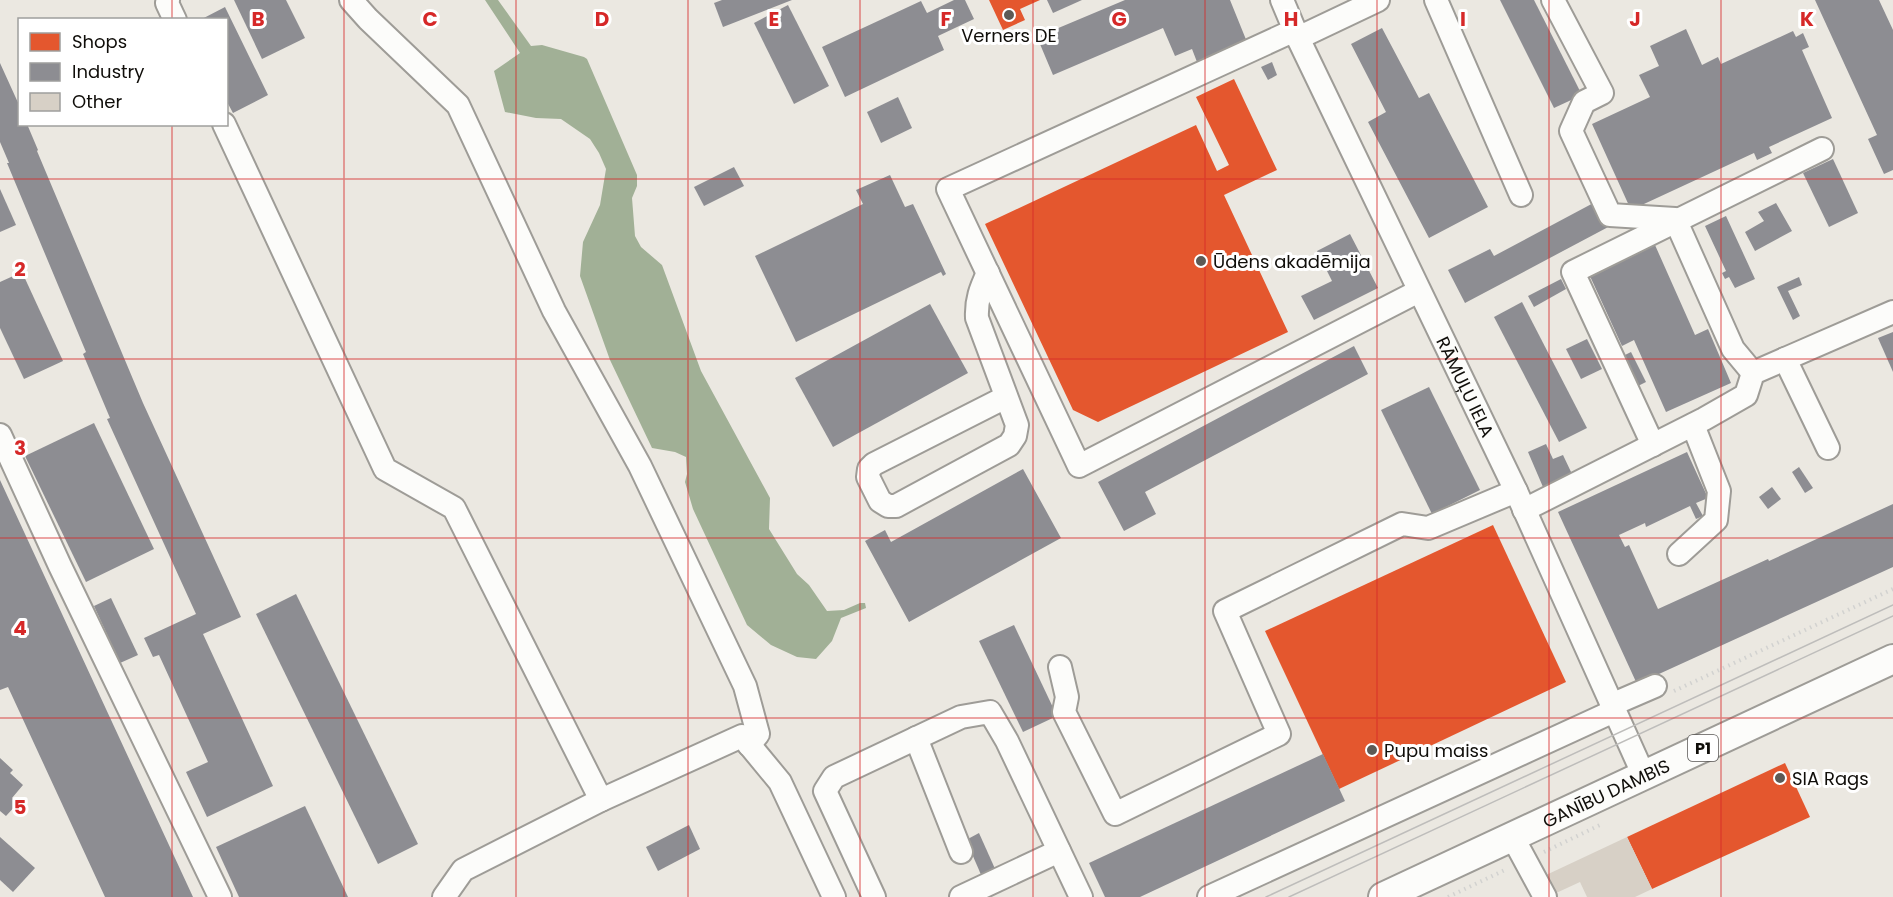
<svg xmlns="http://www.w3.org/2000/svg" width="1893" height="897" font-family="Poppins,sans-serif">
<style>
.water{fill:#a1b096}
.shops{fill:#e4572e}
.industry{fill:#8d8d92}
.building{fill:#d7d0c6}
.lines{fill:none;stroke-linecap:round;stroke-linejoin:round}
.minor-casing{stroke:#9e9c97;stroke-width:26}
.major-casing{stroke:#9e9c97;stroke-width:32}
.path{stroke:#d2d2d0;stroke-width:4;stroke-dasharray:1.5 4.5;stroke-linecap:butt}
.minor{stroke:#fcfcfa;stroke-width:22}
.major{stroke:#fcfcfa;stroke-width:28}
.tram{stroke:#bebdbb;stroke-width:1.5}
.grid{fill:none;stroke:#d62828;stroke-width:1.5;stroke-opacity:0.55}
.poi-dot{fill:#5d5a55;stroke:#fff;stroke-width:2}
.labels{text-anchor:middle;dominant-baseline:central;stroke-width:6;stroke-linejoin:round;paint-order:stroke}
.shield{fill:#fff;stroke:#585654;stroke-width:1.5}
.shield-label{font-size:16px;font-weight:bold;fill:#100e0a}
.poi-label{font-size:18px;fill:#100e0a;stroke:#fff;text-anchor:start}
.street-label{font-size:18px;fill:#100e0a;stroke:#fff}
.grid-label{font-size:20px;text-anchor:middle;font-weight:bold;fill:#d62828;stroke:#fff;stroke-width:6;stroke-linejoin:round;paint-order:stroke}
</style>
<rect width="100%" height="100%" fill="#ebe8e1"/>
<polygon class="water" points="485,0 498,0 531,46 542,45 584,57 587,59 637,175 637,186 632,198 635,236 641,247 662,265 701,371 770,498 769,529 797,574 809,585 827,611 844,610 860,603 865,603 866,608 841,618 832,641 816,659 797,657 771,645 747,625 693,509 685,482 687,474 686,457 675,452 652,448 610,360 580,276 583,242 600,205 606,169 599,153 590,139 561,119 536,118 505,112 494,71 520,53"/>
<g class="shops">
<polygon points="989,0 1040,0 1020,9 1025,20 1003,30"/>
<polygon points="1234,79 1277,170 1224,195 1288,332 1098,422 1073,410 985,224 1196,125 1217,171 1229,165 1196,97"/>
<polygon points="1493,525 1566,682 1339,789 1265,631"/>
<polygon points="1785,763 1810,817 1652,889 1627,837"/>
</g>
<g class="industry">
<polygon points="234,0 286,0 305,38 262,59"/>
<polygon points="722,0 792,0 723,27 714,3"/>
<polygon points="954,0 965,0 974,19 938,36 944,50 845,97 822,47 921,1 927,13"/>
<polygon points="1047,0 1082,0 1053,13"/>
<polygon points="1125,0 1230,0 1247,42 1197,62 1192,49 1175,56 1163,28 1053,75 1037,37"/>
<polygon points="1500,0 1534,0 1582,95 1554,108"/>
<polygon points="1815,0 1879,0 1893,30 1893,170 1884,174 1868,139 1877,135"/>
<polygon points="788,5 829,86 794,104 754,23"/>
<polygon points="225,7 268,95 233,113 226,100 226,20 200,20"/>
<polygon points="1382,28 1419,98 1429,93 1488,207 1429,238 1368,122 1386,112 1351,44"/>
<polygon points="1686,29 1702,65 1718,57 1721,64 1793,31 1796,37 1803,33 1809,47 1802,50 1832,118 1769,147 1772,153 1757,160 1754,153 1631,210 1592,124 1650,97 1639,75 1659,66 1650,46"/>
<polygon points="1272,62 1277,75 1268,80 1261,67"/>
<polygon points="0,63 20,107 20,124 27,124 38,150 37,151 143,403 241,617 203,634 273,786 207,817 186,772 208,762 159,655 153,657 144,638 196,614 107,419 110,418 83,354 86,352 7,163 9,163 0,142"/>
<polygon points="898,97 912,128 881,143 867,112"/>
<polygon points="1833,159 1858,213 1829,227 1803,173"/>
<polygon points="734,167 744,186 704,206 694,187"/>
<polygon points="890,175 905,207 913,204 946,274 943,276 941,272 796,342 755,256 863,204 856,190"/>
<polygon points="0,189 16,225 0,232"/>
<polygon points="1599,200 1612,225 1465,303 1448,270 1490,249 1494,256"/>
<polygon points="1776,203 1792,231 1755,251 1745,232 1764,221 1758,212"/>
<polygon points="1726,216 1755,279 1735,288 1729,277 1725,279 1722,273 1726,271 1705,226"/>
<polygon points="1350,234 1378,288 1314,320 1301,296 1332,281 1317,251"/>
<polygon points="1655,245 1695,335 1708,329 1731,383 1666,412 1634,340 1622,346 1589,274"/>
<polygon points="22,272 63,361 24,379 0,328 0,282"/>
<polygon points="1799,277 1802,285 1788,291 1800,316 1793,320 1777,287"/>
<polygon points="1561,279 1566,289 1534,307 1528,296"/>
<polygon points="1522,302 1587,428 1559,442 1494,317"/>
<polygon points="930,304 968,373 833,447 795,378"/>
<polygon points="1893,332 1893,372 1878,338"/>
<polygon points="1587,339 1602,369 1581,379 1566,349"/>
<polygon points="1354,346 1368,374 1145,492 1156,514 1124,531 1098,482"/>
<polygon points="1631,352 1646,382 1638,386 1623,356"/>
<polygon points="1429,387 1480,490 1432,514 1381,410"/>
<polygon points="94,423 154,549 86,582 25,456"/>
<polygon points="1546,444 1553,459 1563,455 1572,474 1543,487 1528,452"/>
<polygon points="1687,452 1708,498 1696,503 1703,516 1696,519 1690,506 1646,527 1645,523 1619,535 1625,547 1629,545 1658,609 1768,559 1769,561 1893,504 1893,567 1637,684 1558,512"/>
<polygon points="1799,467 1813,488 1805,493 1792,472"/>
<polygon points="1023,469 1061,538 909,622 865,541 885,530 891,542"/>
<polygon points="0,480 193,897 105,897 8,687 0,690"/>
<polygon points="1772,487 1781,499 1768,509 1759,497"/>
<polygon points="296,594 418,844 378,864 256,614"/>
<polygon points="111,598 138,655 120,663 94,606"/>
<polygon points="1014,625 1057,716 1023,732 979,641"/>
<polygon points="1323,754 1345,801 1140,897 1105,897 1089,863"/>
<polygon points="0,758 13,770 10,773 23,785 12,798 18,803 6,816 0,811"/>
<polygon points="305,806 348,897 239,897 216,847"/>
<polygon points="689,825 700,849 658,871 646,847"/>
<polygon points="979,833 996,871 982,877 966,840"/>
<polygon points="0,837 35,868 13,892 0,880"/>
</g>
<polygon class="building" points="1627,837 1652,889 1635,897 1587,897 1580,882 1554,894 1544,876"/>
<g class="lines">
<defs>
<g id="minor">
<polyline points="168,0 167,3 175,20"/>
<polyline points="351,0 368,19 458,105 554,311 640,466 745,686 758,734 749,745"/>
<path id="s1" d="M 1282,0 L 1298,38 L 1516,491 L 1644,776"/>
<polyline points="1436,0 1521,195"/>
<polyline points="1553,0 1602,93 1584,102 1571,131 1610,215 1675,219 1733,349 1753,373"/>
<polyline points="1295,30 948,189 1079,466 1419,291"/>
<polyline points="1298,38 1378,0"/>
<polyline points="224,124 385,469 454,508 601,800"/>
<path d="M 988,273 C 981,288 976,300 977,318 L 1017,425 L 1015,436 L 1009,445 L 896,506 L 888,506 L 880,501 L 868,477 L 869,469 L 874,464 L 1006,397"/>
<polyline points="1785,359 1828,448"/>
<polyline points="0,435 60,566 220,897"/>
<polyline points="1653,445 1573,272 1822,149"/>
<polyline points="1524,510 1704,419 1746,395 1753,373 1893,312"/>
<polyline points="1679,554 1716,520 1719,491 1693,425"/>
<polyline points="1060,667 1067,697 1064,712 1115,814 1279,734 1225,611 1402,524 1428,528 1516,491"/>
<polyline points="1611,705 1655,686"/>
<polyline points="916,738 961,852"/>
<polyline points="1512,836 1545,897"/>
<polyline points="444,897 463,870 601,800 742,736 780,782 834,897"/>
<polyline points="874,897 825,791 834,777 961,717 990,712 1007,741 1081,897"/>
<polyline points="961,897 1059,851"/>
<polyline points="1209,897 1614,711"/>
</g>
<g id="major">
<path id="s2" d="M 1383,897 L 1893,659"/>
</g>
</defs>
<use href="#minor" class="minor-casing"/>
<use href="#major" class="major-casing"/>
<g class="path">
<polyline points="1674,691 1893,589"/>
<polyline points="1544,852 1602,824"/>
<polyline points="1448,897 1507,869"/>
</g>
<use href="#minor" class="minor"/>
<use href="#major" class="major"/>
<g class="tram">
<polyline points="1266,897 1893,605"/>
<polyline points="1289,897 1893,616"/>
</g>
</g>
<path class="grid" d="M 172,0 L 172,20M 344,0 L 344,897M 516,0 L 516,897M 688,0 L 688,897M 860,0 L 860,897M 1033,0 L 1033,897M 1205,0 L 1205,897M 1377,0 L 1377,897M 1549,0 L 1549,897M 1721,0 L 1721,897M 172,124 L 172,897M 0,179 L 1893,179M 0,359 L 1893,359M 0,538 L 1893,538M 0,718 L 1893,718"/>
<g class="poi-dot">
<circle cx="1009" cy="15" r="6"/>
<circle cx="1201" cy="261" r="6"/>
<circle cx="1372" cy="750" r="6"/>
<circle cx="1780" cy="778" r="6"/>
</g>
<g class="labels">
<rect class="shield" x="1688" y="735" width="30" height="26" rx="4.5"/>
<g class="shield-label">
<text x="1703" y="748">P1</text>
</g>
<g class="poi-label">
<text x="1009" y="35" text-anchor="middle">Verners DE</text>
<text x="1213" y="261">Ūdens akadēmija</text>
<text x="1384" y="750">Pupu maiss</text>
<text x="1792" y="778">SIA Rags</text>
</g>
<g class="street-label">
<text stroke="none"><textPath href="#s1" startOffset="428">RĀMUĻU IELA</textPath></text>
<text stroke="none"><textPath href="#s2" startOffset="246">GANĪBU DAMBIS</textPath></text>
</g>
</g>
<g class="grid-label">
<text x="258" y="26">B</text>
<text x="430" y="26">C</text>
<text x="602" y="26">D</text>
<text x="774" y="26">E</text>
<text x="946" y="26">F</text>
<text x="1119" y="26">G</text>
<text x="1291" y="26">H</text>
<text x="1463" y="26">I</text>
<text x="1635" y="26">J</text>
<text x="1807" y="26">K</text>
<text x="20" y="276">2</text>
<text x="20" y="455">3</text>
<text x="20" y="635">4</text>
<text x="20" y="814">5</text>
</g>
<rect x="18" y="18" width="210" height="108" fill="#ffffff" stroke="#9f9f9d" stroke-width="1.5"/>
<rect x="30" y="33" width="30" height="18" fill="#e4572e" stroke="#9f9f9d" stroke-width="1.5"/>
<text x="72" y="48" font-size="18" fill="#100e0a">Shops</text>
<rect x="30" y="63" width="30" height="18" fill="#8d8d92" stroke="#9f9f9d" stroke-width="1.5"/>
<text x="72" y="78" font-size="18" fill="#100e0a">Industry</text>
<rect x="30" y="93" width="30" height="18" fill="#d7d0c6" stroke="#9f9f9d" stroke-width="1.5"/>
<text x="72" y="108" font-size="18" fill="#100e0a">Other</text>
</svg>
